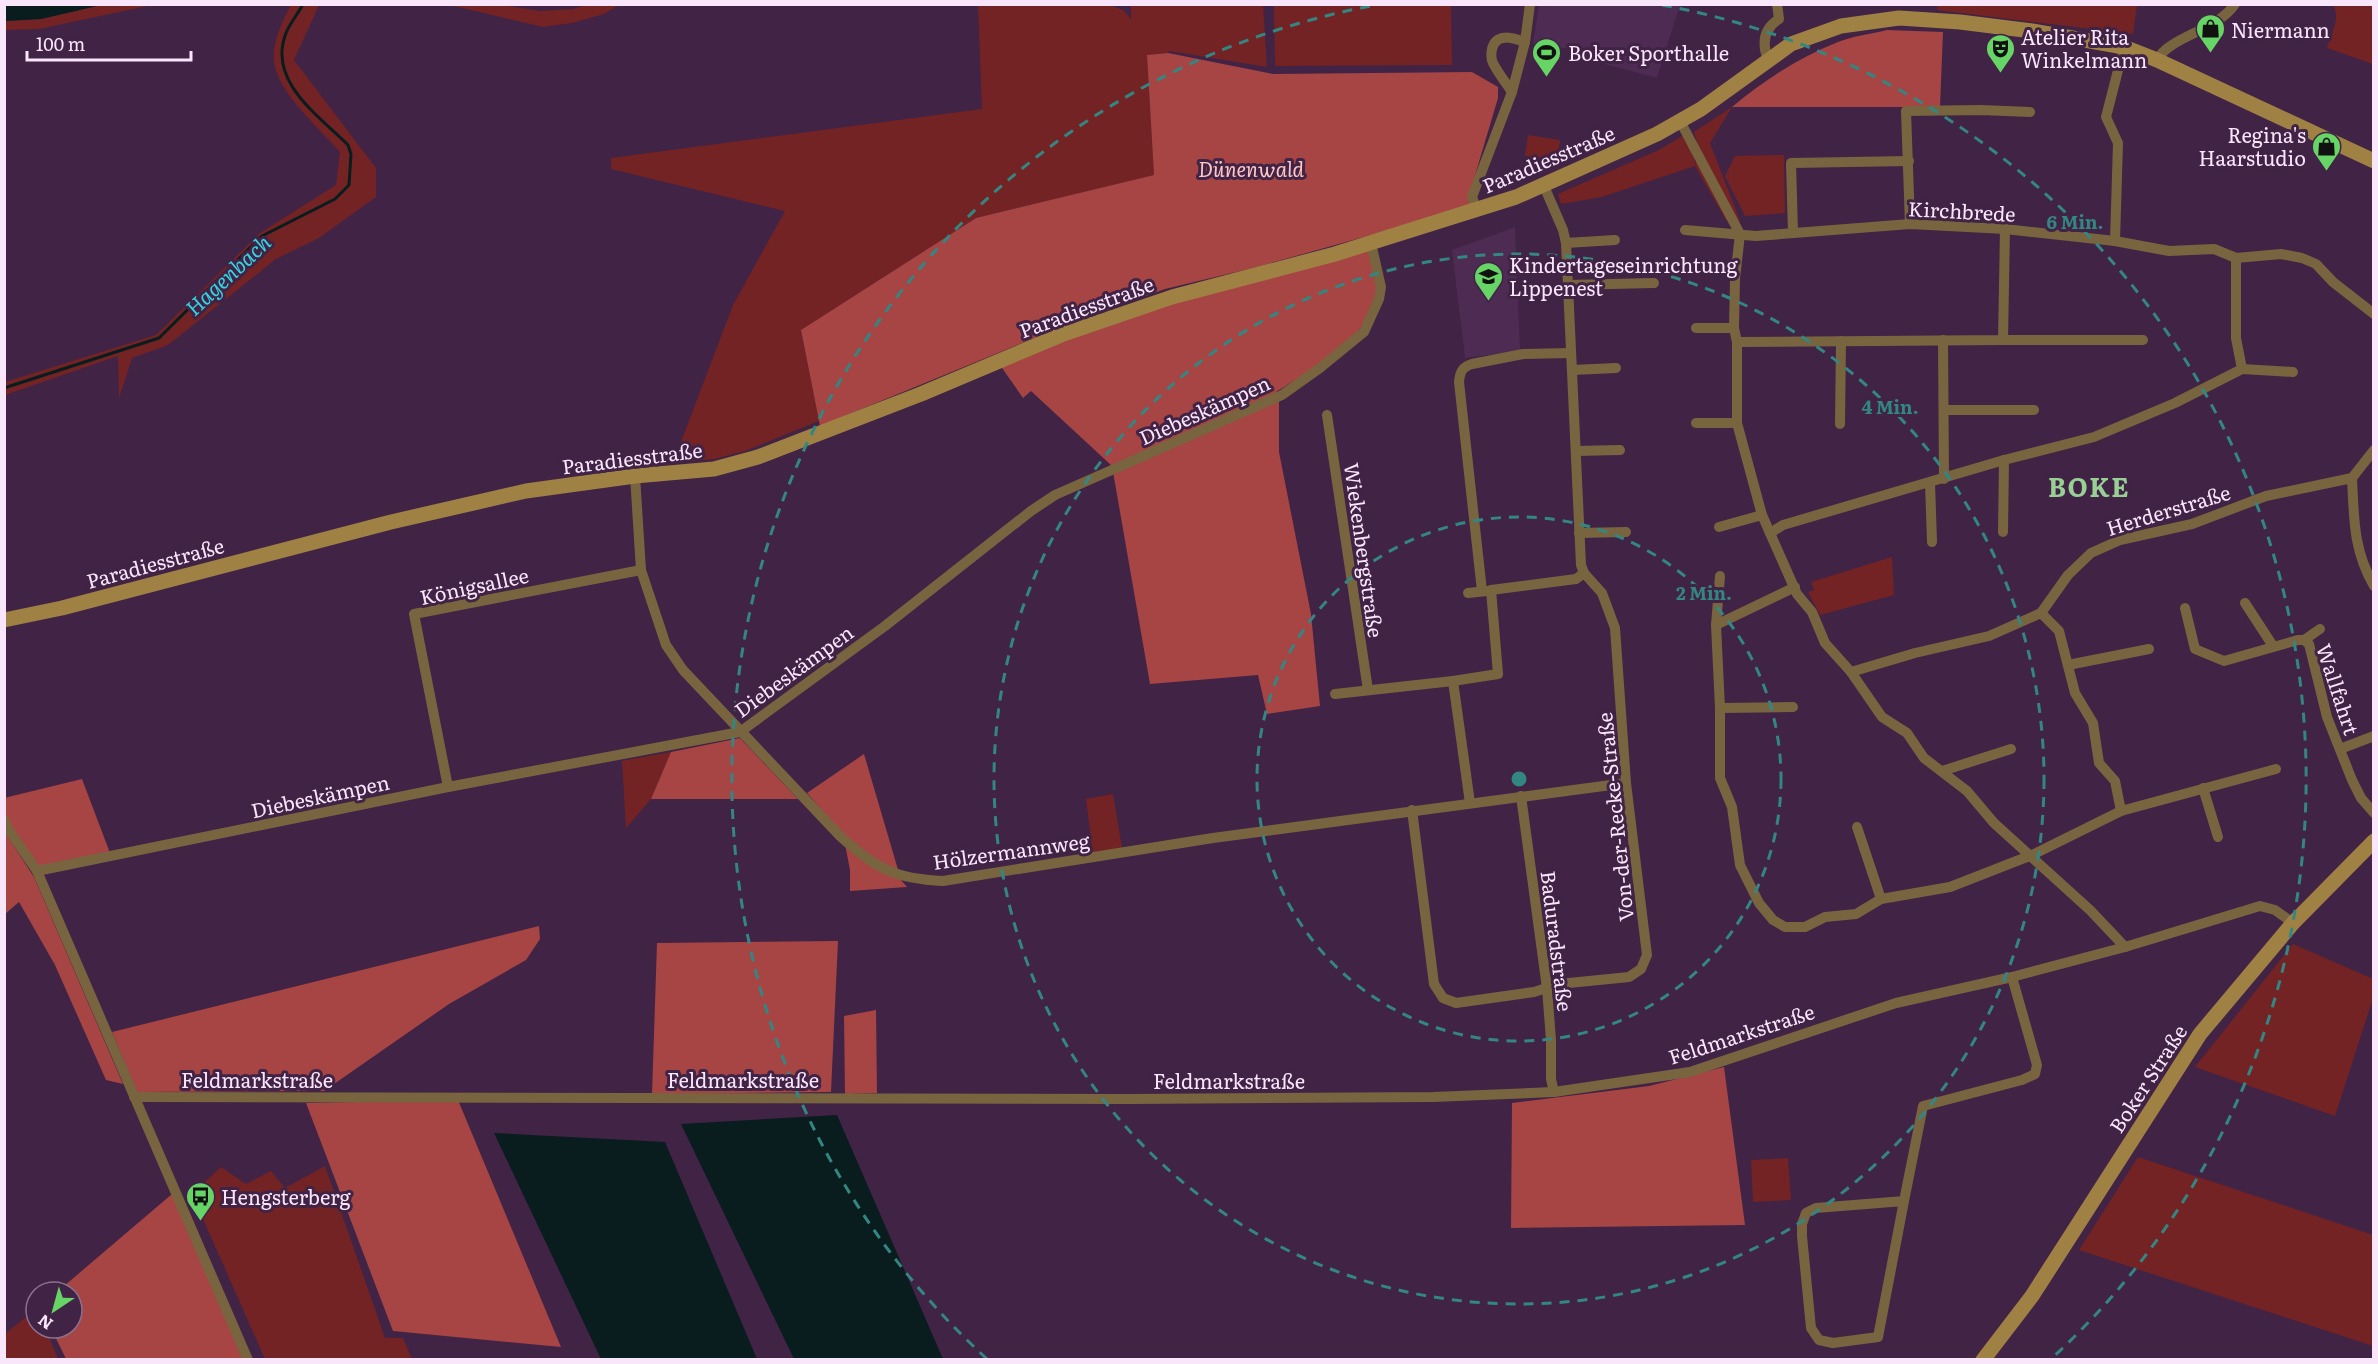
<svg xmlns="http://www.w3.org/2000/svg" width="2378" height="1364" font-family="Literata,serif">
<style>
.built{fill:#4e2b52}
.green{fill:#742324}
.forest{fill:#a64543}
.water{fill:#091c1e}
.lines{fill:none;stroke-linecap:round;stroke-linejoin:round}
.stream{stroke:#091c1e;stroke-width:3}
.street{stroke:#786540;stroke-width:10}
.secondary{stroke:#9f8144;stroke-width:15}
.ring{fill:none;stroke:#328783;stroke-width:3;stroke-dasharray:10 8}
.labels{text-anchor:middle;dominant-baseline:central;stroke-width:6;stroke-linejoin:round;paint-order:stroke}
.poi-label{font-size:20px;fill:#fae6fb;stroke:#412345;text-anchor:start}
.street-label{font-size:20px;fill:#fae6fb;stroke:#412345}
.park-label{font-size:20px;font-style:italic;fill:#ffc7c3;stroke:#412345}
.water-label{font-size:21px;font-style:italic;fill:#32d6e3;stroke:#412345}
.district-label{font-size:26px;font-weight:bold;letter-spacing:1.5px;fill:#97cf94;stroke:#412345}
.centre{fill:#328783;stroke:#412345;stroke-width:3}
.ring-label{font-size:18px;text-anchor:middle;font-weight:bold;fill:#328783;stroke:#412345;stroke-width:6;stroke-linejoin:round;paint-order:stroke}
</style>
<rect width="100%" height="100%" fill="#412345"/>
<g class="built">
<polygon points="1539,5 1539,4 1680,5 1657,78 1574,56 1571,49 1533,45"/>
<polygon points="1515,227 1520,351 1465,358 1452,250"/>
</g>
<g class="green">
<polygon points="1938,4 2137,4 2137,5 2133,34 1937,10"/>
<polygon points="101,5 152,5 39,29 5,30 4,21 41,19"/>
<path d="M 291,5 L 319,5 L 294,60 L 376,168 L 376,197 L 319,238 L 276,259 L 168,345 L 132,358 L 119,398 L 118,356 L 5,395 L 5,382 L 156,335 L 260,233 L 336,185 L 340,152 C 320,129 278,93 274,62 C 272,42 282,22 291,5 Z"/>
<polygon points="450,5 502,5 540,11 573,9 586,5 619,5 604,14 572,23 543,27"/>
<polygon points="978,5 1110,5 1123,10 1131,19 1131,5 1263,5 1267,67 1169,51 1168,53 1147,55 1154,175 976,218 801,330 819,421 745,451 714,459 673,463 733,305 785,211 611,169 611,158 982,109"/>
<polygon points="1274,5 1451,5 1452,65 1275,66"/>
<path d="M 2333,5 L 2373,5 L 2373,64 L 2327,48 C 2331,35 2341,17 2333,5 Z"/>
<polygon points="1732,107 1710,143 1740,221 1726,220 1695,166 1602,197 1561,204 1558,194 1659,150 1682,136 1694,155 1695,165 1699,149 1694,132"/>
<polygon points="1528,135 1560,140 1557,161 1525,156"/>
<polygon points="1784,155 1785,213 1745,216 1725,176 1735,156"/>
<polygon points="1892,557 1894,595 1820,615 1808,592 1814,590 1811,582"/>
<polygon points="671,752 651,799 626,828 622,761"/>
<polygon points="1113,794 1122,848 1093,853 1086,799"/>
<polygon points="2293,944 2373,979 2373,998 2335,1116 2195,1067"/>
<polygon points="2138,1157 2373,1235 2373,1346 2079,1250"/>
<polygon points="1788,1158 1791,1200 1753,1202 1751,1160"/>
<polygon points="325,1166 385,1338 403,1338 412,1359 265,1359 192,1194 221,1167 246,1184 271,1171 285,1188"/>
<polygon points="36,1309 36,1328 45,1328 58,1359 5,1359 5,1334"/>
</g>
<g class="forest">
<path d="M 1887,30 L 1943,32 L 1940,107 L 1732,107 C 1764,80 1798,58 1838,42 C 1853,36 1871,34 1887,30 Z"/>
<polygon points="1168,53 1273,74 1472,72 1498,87 1498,98 1468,199 1471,207 1253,268 1165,289 1066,325 820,426 801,330 976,218 1154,175 1147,55"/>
<path d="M 1369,249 C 1372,264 1378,284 1376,300 C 1370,335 1305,374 1276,392 L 1279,401 L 1279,452 L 1311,614 L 1320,706 L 1267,714 L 1258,675 L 1150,684 L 1112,466 L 1031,391 L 1023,398 L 1000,365 L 1173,301 Z"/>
<polygon points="740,738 798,799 651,799 671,752"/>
<polygon points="864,754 899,873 869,858 842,833 807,793"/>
<polygon points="82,779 110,853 38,869 5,816 4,798"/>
<polygon points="4,831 34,877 123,1084 106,1080 55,965 19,902 5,914"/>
<polygon points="845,844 901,880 907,887 850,891 850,870"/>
<polygon points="539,926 540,939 526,960 449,1004 324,1091 137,1092 112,1032"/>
<polygon points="838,941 831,1092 652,1094 657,943"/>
<polygon points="876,1010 877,1093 845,1094 844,1016"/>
<polygon points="1724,1067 1745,1225 1511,1228 1512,1103 1649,1086"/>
<polygon points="458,1100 561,1347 393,1331 306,1103"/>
<polygon points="172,1194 243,1359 66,1359 51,1328 72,1328 72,1292 57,1292"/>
</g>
<g class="water">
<polygon points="4,5 5,4 101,5 41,19 5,21"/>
<polygon points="837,1115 943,1359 794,1359 681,1124"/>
<polygon points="494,1133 665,1142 757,1359 601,1359"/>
</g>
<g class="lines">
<path class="stream" d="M 4,388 L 159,338 L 262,236 L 335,199 L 349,185 L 351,154 L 348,145 C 318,115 267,81 286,33 C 290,23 298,14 303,4"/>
<g class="street">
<path d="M 1768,60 C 1762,44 1763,29 1779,19 L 1777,4"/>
<path d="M 2157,60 C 2170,36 2217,31 2235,4"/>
<path d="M 1512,92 C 1506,83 1498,73 1493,63 C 1491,59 1491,54 1492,49 C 1496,32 1513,38 1525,42"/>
<polyline points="1680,121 1740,234 1735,279 1734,328 1737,342 1737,423 1762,515 1797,594 1812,612 1825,643 1851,672 1882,717 1907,733 1924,758 1967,791 1994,823 2090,910 2125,947"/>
<polyline points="1477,210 1472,197 1512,92 1525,42 1530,4"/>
<polyline points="1910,224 1906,111 1981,110 2030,112"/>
<polyline points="1685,230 1756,236 1910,224 2005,229 2115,241 2169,251 2214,249 2236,258 2281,254 2302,258 2316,264 2333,282 2374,314"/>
<polyline points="1793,233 1791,163 1909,161"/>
<polyline points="2115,241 2118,143 2106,117 2124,47"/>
<polyline points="1566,243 1615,240"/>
<polyline points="1568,285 1654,283"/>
<polyline points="1696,328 1734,328"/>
<polyline points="1943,340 1944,479"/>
<polyline points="2003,340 2143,340"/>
<polyline points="1737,342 2003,340 2005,229"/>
<polyline points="2242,369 2293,372"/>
<polyline points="1572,370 1616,368"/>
<polyline points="1944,410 2034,410"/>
<polyline points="1327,415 1368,690"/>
<polyline points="1696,423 1737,423"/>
<polyline points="1840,424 1841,341"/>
<polyline points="1576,451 1620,450"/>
<path d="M 635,476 L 641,570 L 666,645 L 683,670 L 840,836 C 875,868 895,879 943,881 L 1213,838 L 1626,783"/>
<path d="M 2352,478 C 2354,517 2353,550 2374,586"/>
<polyline points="1930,483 1932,542"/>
<polyline points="1719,527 1762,515"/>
<polyline points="2003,532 2004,460"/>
<polyline points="1579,533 1626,532"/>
<polyline points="1770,533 1783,525 2004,460 2094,437 2175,403 2242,369 2236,338 2236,258"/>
<polyline points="1795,587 1716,625 1720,708 1720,778 1732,807 1740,865 1759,903 1773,920 1785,927 1805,927 1825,917 1856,914 1881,899 1950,887 2032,855 2121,811 2276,769"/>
<path d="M 1482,591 L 1459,382 C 1460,372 1462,367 1472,364 L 1523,354 L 1571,353"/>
<polyline points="1468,593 1487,591"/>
<polyline points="2245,603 2273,646"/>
<polyline points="2185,608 2195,649 2224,661 2298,640 2304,640 2309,644 2327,717 2352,780 2361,798 2374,813"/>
<polyline points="2041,613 2059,631 2075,693 2093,723 2099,763 2115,781 2121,811"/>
<polyline points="1716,625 1720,576"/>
<polyline points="2304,640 2320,629"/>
<polyline points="2068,665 2149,649"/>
<polyline points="1851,672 1915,653 1989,636 2041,613 2068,575 2091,553 2120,540 2192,524 2266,496 2352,478 2374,450"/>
<polyline points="1335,694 1453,681"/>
<polyline points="1720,708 1793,707"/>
<polyline points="2340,749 2374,736"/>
<polyline points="1942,771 2011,749"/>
<polyline points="448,787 414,614 641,570"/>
<polyline points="2203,788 2218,837"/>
<polyline points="1521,796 1547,988 1551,1040 1551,1079 1554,1092"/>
<polyline points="1470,803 1453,681 1498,674 1491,590 1576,579 1584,573"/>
<polyline points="1412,810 1434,984 1443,998 1456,1003 1534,992 1559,984 1629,977 1641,969 1647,955 1626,783 1615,628 1602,593 1584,573 1581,565 1566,243 1563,230 1544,186"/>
<polyline points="4,820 8,829 37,871 248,1360"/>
<polyline points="1857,827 1881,899"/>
<polyline points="37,871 448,787 740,732 885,626 1031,511 1055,495 1282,395 1320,368 1364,332 1379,299 1381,287 1371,243"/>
<polyline points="134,1097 1129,1099 1433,1097 1554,1092 1690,1072 1896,1003 2012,977 2125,947 2260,906 2275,910 2293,923"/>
<polyline points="1904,1201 1878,1337 1833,1343 1819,1340 1811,1328 1802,1236 1802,1224 1806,1213 1816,1208 1904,1201 1923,1106 2022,1080 2035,1074 2037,1065 2012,977"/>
</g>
<g class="secondary">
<polyline points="4,620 62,608 391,522 526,491 635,476 714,469 758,457 921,394 1061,335 1172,297 1335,254 1516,197 1657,134 1701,109 1791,44 1841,26 1899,18 1960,22 2032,31 2124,47 2157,60 2374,161"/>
<polyline points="1983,1360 2032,1296 2200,1034 2293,923 2374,841"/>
</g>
</g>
<g class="ring">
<circle cx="1519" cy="779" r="262"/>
<circle cx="1519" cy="779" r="525"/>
<path d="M987 1359A787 787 0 0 1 1376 5M1662 5A787 787 0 0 1 2051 1359"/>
</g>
<defs>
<symbol id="shop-pin" viewBox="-11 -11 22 30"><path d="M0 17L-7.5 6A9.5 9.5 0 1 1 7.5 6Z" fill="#67d466" stroke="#412345"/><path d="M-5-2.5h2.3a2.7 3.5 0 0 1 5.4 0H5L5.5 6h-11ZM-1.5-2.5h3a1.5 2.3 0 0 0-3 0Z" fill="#111"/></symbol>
<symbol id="theatre-pin" viewBox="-11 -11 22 30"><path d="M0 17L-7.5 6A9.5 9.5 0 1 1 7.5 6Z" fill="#67d466" stroke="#412345"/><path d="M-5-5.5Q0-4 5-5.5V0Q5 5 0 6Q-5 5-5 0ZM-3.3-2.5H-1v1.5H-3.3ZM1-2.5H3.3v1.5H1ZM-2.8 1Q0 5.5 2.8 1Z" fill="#111"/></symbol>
<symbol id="stadium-pin" viewBox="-11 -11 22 30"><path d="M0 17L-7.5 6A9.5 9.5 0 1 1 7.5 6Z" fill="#67d466" stroke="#412345"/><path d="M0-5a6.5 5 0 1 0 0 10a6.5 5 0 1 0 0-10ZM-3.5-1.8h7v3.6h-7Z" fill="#111"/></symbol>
<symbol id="school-pin" viewBox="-11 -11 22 30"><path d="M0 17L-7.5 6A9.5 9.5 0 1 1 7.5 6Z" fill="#67d466" stroke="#412345"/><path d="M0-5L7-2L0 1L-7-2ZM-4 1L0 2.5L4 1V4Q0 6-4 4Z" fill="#111"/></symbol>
<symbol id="bus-pin" viewBox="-11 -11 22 30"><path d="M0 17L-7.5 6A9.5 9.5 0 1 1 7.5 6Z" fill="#67d466" stroke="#412345"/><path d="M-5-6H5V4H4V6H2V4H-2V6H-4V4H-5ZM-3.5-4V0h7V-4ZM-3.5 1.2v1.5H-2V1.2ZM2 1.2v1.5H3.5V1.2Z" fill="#111"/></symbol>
</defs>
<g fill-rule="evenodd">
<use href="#shop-pin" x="2194" y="12" width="33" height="45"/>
<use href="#theatre-pin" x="1984" y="32" width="33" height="45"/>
<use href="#stadium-pin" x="1530" y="36" width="33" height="45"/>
<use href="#shop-pin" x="2310" y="130" width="33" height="45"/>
<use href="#school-pin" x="1472" y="260" width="33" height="45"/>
<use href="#bus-pin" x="184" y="1180" width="33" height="45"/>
</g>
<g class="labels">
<g class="poi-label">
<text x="2231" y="29">Niermann</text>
<text x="2021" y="36">Atelier Rita<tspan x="2021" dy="23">Winkelmann</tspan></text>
<text x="1568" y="52">Boker Sporthalle</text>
<text x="2306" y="134" text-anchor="end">Regina's<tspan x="2306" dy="23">Haarstudio</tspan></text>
<text x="1509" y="264">Kindertageseinrichtung<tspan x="1509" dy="23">Lippenest</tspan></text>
<text x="221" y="1196">Hengsterberg</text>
</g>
<g class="street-label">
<text transform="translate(1548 158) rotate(-23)">Paradiesstraße</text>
<text transform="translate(1962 210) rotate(3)">Kirchbrede</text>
<text transform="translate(1086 306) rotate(-20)">Paradiesstraße</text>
<text transform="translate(1204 409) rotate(-24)">Diebeskämpen</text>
<text transform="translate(632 457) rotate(-7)">Paradiesstraße</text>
<text transform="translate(2168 509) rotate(-17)">Herderstraße</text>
<text transform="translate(1365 550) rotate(82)">Wiekenbergstraße</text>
<text transform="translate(155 562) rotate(-15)">Paradiesstraße</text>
<text transform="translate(474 585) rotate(-12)">Königsallee</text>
<text transform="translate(793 670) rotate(-36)">Diebeskämpen</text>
<text transform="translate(2339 689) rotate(72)">Wallfahrt</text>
<text transform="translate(320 795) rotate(-12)">Diebeskämpen</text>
<text transform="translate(1614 817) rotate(-96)">Von-der-Recke-Straße</text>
<text transform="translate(1011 850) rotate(-8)">Hölzermannweg</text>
<text transform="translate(1558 941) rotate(83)">Baduradstraße</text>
<text transform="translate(1741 1033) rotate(-18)">Feldmarkstraße</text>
<text transform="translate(2147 1078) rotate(-57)">Boker Straße</text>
<text x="257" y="1079">Feldmarkstraße</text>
<text x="743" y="1079">Feldmarkstraße</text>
<text x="1229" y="1080">Feldmarkstraße</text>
</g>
<g class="park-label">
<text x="1251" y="168">Dünenwald</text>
</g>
<g class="water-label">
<text transform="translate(227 274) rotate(-43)">Hagenbach</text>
</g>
<g class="district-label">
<text x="2089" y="485">BOKE</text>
</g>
</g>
<circle cx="1519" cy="779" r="9" class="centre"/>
<g class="ring-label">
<text x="2075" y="229">6 Min.</text>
<text x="1890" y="414">4 Min.</text>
<text x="1704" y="600">2 Min.</text>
</g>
<rect width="2378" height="1364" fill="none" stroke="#fae6fb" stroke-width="12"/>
<g transform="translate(54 1310) rotate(216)"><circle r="28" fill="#412345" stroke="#8b718e" stroke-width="1.5"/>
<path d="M0-4.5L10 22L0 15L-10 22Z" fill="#67d466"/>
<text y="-9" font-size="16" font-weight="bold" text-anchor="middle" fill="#fae6fb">N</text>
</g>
<path d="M27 51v9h164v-9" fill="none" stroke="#fae6fb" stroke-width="3"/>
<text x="36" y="51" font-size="18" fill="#fae6fb" stroke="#412345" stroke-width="4.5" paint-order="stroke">100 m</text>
</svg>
